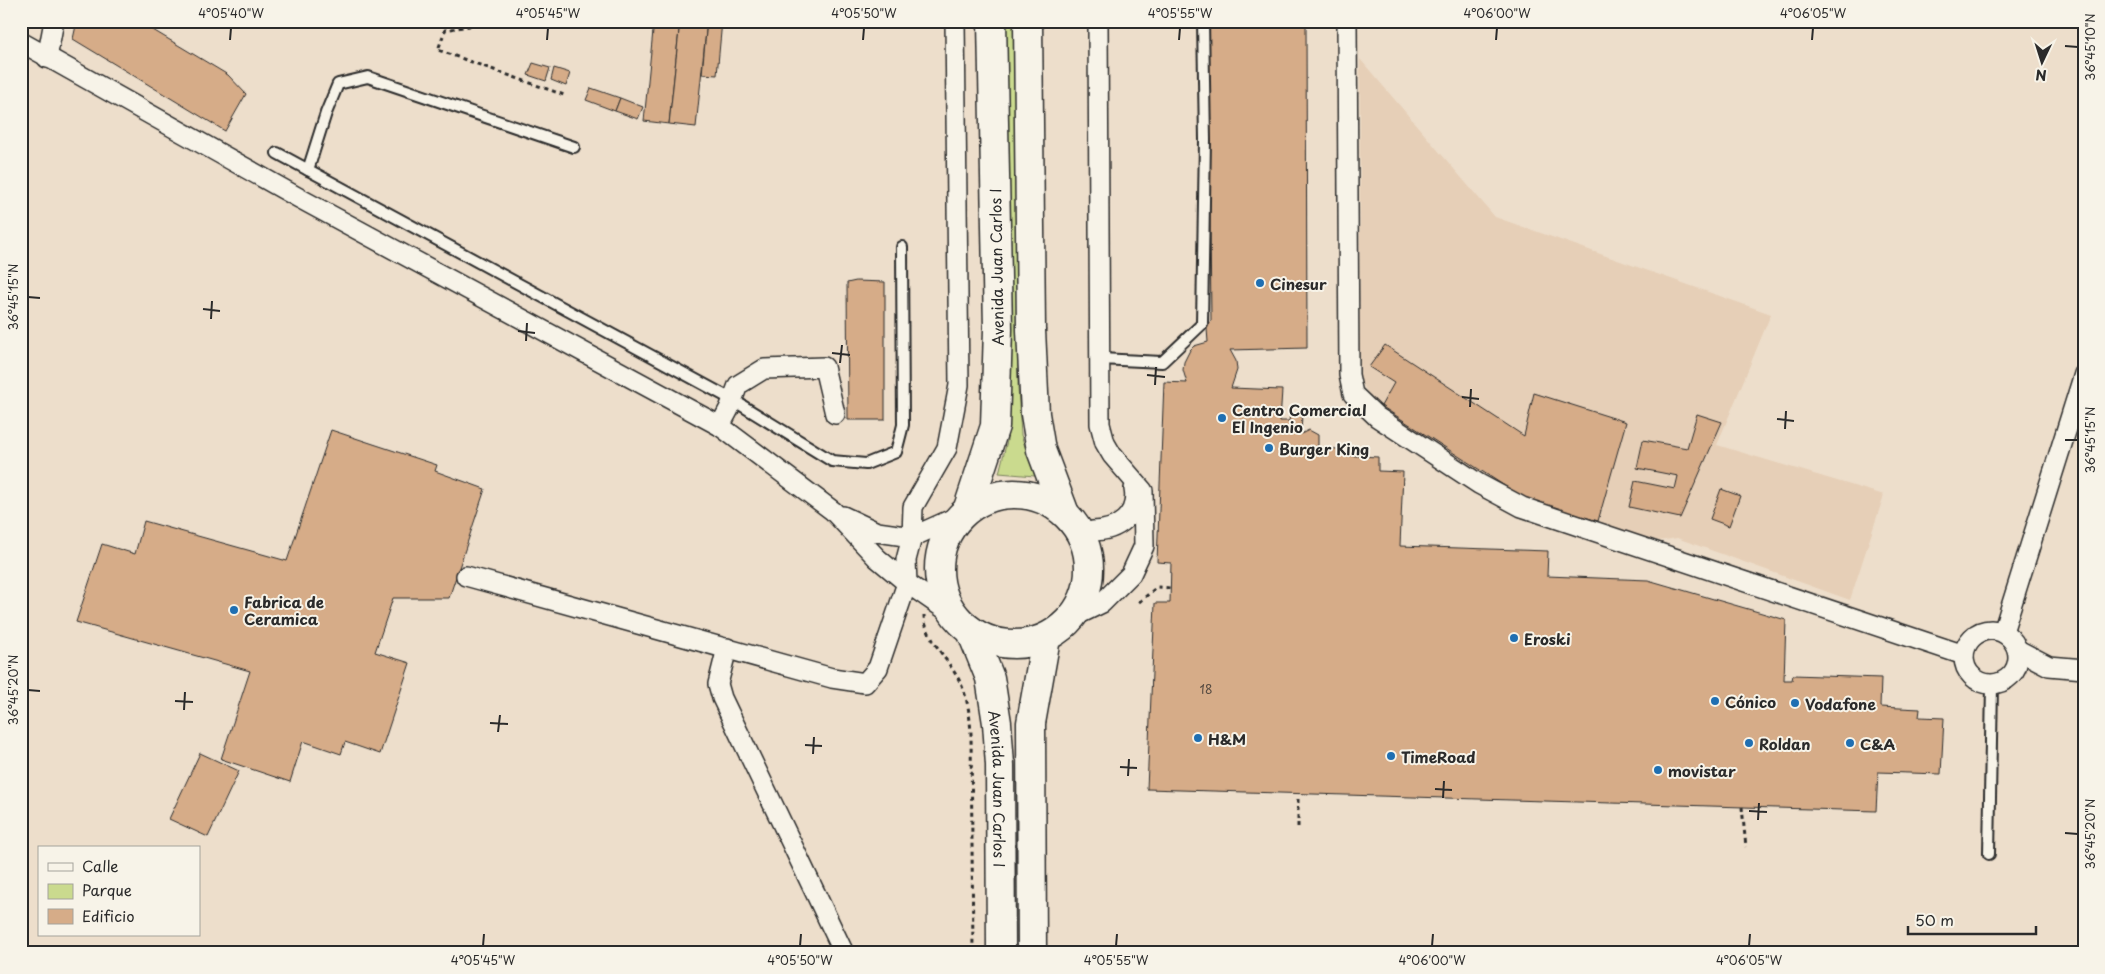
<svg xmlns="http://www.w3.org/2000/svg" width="2105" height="974" font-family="'Playpen Sans',sans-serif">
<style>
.built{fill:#e6cfb7}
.green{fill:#cada8e;stroke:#7a825c}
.building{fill:#d6ac88;stroke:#2b2b2b}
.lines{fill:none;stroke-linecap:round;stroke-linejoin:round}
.lane-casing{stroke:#2b2b2b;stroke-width:14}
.street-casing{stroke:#2b2b2b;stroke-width:22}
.secondary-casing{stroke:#2b2b2b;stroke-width:31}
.path{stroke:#2b2b2b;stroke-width:3;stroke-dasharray:4 4;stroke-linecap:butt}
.lane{stroke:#f7f3e8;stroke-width:10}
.street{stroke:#f7f3e8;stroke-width:19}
.secondary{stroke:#f7f3e8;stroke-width:28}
.ticks{fill:none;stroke:#2b2b2b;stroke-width:2}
.poi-dot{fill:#1f6fb2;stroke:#f7f3e8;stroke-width:2}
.labels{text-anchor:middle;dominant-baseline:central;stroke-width:4;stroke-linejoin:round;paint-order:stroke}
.number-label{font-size:12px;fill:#564b42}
.street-label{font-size:15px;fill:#2b2b2b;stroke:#f7f3e8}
.poi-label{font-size:15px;font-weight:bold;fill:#2b2b2b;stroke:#f7f3e8;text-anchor:start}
.neatline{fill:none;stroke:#2b2b2b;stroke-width:2}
.ticks-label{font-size:12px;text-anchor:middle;fill:#2b2b2b}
</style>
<rect width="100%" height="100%" fill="#eddecb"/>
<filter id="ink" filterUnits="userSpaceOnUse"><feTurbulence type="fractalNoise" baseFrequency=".02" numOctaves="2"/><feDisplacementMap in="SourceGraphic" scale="10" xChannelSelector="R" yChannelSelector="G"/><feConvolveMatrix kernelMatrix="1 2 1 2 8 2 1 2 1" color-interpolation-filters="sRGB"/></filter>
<g filter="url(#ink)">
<polygon class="built" points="1360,59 1495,217 1771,314 1717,445 1884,495 1850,600 1677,538 1659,541 1526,504 1374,403 1360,380"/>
<polygon class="green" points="1005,21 1016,21 1018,389 1021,435 1035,476 999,473 1007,441"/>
<g class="building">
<polygon points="77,21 138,21 228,75 246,94 225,131 73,39"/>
<polygon points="654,21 680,21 669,124 644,121"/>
<polygon points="680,21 707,21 696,127 669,124"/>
<polygon points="707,21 722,21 717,75 702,74"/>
<polygon points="1208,21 1306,21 1307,348 1230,350 1236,361 1237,370 1231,388 1282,390 1280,421 1289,421 1290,414 1302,414 1301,434 1309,430 1318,435 1318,445 1315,448 1338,449 1338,455 1378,457 1378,471 1403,472 1400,546 1548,551 1547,576 1648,580 1786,620 1784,680 1792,680 1793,675 1881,678 1880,707 1920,709 1919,717 1944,718 1941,774 1878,772 1876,811 1147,789 1155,603 1170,603 1171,563 1157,562 1164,382 1187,383 1183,370 1184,362 1190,350 1194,346 1208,342 1207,329 1211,320"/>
<polygon points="533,63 550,68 546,81 528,75"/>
<polygon points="554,68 570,73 566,86 551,80"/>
<polygon points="591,88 620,98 615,111 586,100"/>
<polygon points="620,98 643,107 638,119 615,111"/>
<polygon points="856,281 885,282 885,420 848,420 847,283"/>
<polygon points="1385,345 1524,436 1534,393 1626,422 1598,521 1528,501 1381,406 1394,383 1369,367"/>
<polygon points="1697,414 1722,422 1680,518 1629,507 1635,481 1675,489 1678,476 1637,468 1643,440 1687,448"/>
<polygon points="331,430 437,465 435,471 485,489 449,598 393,598 375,652 410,663 380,754 345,742 341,754 303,741 290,782 221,759 250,671 76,622 102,544 135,554 144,521 287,561"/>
<polygon points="1721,489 1740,496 1729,526 1710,519"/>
<polygon points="200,753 239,771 208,837 169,819"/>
</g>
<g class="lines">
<defs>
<g id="lane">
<polyline points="277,153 733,400 832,461 866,464 896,452 903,425 902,247"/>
<polyline points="308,170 326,113 338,84 368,77 574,147"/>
<polyline points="1100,359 1162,362 1202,324 1205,140 1203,21"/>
<polyline points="1989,854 1992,685"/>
</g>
<g id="street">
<polyline points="955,21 959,385 947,448 913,507 912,537 906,560 907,583 956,617"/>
<polyline points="1347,21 1349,375 1353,394 1377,417 1479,484 1522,507 1964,655"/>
<polyline points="21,42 299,198 720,426 833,511 877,558 907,583 878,668 865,683 832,678 466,576"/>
<polyline points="47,58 54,21"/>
<polyline points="720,426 729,409 738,385 764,369 824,367 835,414"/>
<polyline points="843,516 877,532 912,537 961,515"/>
<path d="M 1092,531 C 1117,531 1139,516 1134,489"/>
<polyline points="1073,617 1102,603 1131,574 1144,546 1143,491 1112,455 1105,443 1100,424 1098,21"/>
<circle cx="1991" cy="657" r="27"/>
<polyline points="2003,632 2084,374"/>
<polyline points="727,648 718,684 722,698 844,953"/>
<polyline points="2018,650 2049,666 2084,669"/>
</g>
<g id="secondary">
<polyline points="1028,21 1031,330 1035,414 1041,450 1064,511"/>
<circle cx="1014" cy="569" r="75"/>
<polyline points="968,508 995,426 998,329 992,21"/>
<path id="s1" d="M 971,631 L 990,678 L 997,723 L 1000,765 L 1001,953"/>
<polyline points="1032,953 1031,723 1046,638"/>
</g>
</defs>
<use href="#lane" class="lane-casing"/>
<use href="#street" class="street-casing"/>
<use href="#secondary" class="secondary-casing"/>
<g class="path">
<polyline points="477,21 469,26 445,30 438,50 564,95"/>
<polyline points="1139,602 1157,587 1171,588"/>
<path d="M 924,615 C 924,636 952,664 961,684 C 968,699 970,717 971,734 L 973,953"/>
<polyline points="1742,807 1746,847"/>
<polyline points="1298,827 1298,795"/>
</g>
<use href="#lane" class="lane"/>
<use href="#street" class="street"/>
<use href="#secondary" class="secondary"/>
</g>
</g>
<path class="ticks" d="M 230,40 L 231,28M 547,40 L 548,28M 863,40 L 864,28M 1179,40 L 1180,28M 1496,40 L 1497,28M 1812,40 L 1813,28M 2065,46 L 2078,47M 28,297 L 40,298M 203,309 L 220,311M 211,319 L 212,301M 518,331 L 535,333M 526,341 L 527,323M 832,353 L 850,355M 840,363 L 842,345M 1147,375 L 1165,377M 1155,385 L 1156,367M 1462,397 L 1479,399M 1470,407 L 1471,389M 1777,419 L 1794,421M 1785,429 L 1786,411M 2065,440 L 2078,440M 28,690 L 40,691M 175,701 L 193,702M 184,710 L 185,692M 490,723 L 508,724M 498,732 L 500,715M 805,745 L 822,746M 813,754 L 814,737M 1120,767 L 1137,768M 1128,776 L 1129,759M 1435,789 L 1452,790M 1443,798 L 1444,781M 1749,811 L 1767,812M 1758,820 L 1759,803M 2065,833 L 2078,834M 483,946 L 484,934M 800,946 L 801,934M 1116,946 L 1117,934M 1432,946 L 1433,934M 1749,946 L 1750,934"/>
<g class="poi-dot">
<circle cx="1260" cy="283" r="5"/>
<circle cx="1222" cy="418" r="5"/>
<circle cx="1269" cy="448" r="5"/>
<circle cx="234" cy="610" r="5"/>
<circle cx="1514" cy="638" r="5"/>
<circle cx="1715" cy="701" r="5"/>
<circle cx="1795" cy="703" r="5"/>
<circle cx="1198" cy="738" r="5"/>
<circle cx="1749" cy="743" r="5"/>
<circle cx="1850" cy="743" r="5"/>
<circle cx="1391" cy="756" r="5"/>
<circle cx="1658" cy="770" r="5"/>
</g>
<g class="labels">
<g class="number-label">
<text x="1206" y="689">18</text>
</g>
<g class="street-label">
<text transform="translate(996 267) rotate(-91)">Avenida Juan Carlos I</text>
<text stroke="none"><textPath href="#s1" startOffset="162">Avenida Juan Carlos I</textPath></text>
</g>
<g class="poi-label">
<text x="1270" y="283">Cinesur</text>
<text x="1232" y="409">Centro Comercial<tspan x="1232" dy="17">El Ingenio</tspan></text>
<text x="1279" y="448">Burger King</text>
<text x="244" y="601">Fabrica de<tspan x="244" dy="17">Ceramica</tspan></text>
<text x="1524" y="638">Eroski</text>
<text x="1725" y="701">Cónico</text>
<text x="1805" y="703">Vodafone</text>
<text x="1208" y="738">H&amp;M</text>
<text x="1759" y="743">Roldan</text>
<text x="1860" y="743">C&amp;A</text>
<text x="1401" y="756">TimeRoad</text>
<text x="1668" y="770">movistar</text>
</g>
</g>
<rect width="2105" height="974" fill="none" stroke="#f7f3e8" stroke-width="55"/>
<rect x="38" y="846" width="162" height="90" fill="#f7f3e8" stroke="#a5a39c"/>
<rect x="48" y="863" width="25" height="8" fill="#f7f3e8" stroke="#a5a39c"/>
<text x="82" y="872" font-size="15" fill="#2b2b2b">Calle</text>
<rect x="48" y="884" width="25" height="15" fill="#cada8e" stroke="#a5a39c"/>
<text x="82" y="896" font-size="15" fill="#2b2b2b">Parque</text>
<rect x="48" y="909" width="25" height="15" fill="#d6ac88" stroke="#a5a39c"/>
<text x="82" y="922" font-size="15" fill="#2b2b2b">Edificio</text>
<g transform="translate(2042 62) rotate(184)" stroke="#f7f3e8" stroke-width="4" paint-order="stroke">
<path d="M0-4L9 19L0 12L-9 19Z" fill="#2b2b2b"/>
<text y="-8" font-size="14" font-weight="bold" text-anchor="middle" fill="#2b2b2b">N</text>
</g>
<path d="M1908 926v8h128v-8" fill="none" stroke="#2b2b2b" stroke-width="2.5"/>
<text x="1915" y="926" font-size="15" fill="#2b2b2b" stroke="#f7f3e8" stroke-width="4" paint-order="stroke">50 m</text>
<rect x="28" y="28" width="2050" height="918" class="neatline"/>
<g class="ticks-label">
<text x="231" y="18">4°05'40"W</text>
<text x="548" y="18">4°05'45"W</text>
<text x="864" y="18">4°05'50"W</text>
<text x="1180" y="18">4°05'55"W</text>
<text x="1497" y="18">4°06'00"W</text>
<text x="1813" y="18">4°06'05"W</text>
<text transform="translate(2091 47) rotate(-90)" y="4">36°45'10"N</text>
<text transform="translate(14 297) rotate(-90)" y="4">36°45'15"N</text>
<text transform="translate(2091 440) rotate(-90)" y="4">36°45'15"N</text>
<text transform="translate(14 690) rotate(-90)" y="4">36°45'20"N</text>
<text transform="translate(2091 834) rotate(-90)" y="4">36°45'20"N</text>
<text x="483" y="965">4°05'45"W</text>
<text x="800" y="965">4°05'50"W</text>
<text x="1116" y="965">4°05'55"W</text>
<text x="1432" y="965">4°06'00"W</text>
<text x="1749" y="965">4°06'05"W</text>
</g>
</svg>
